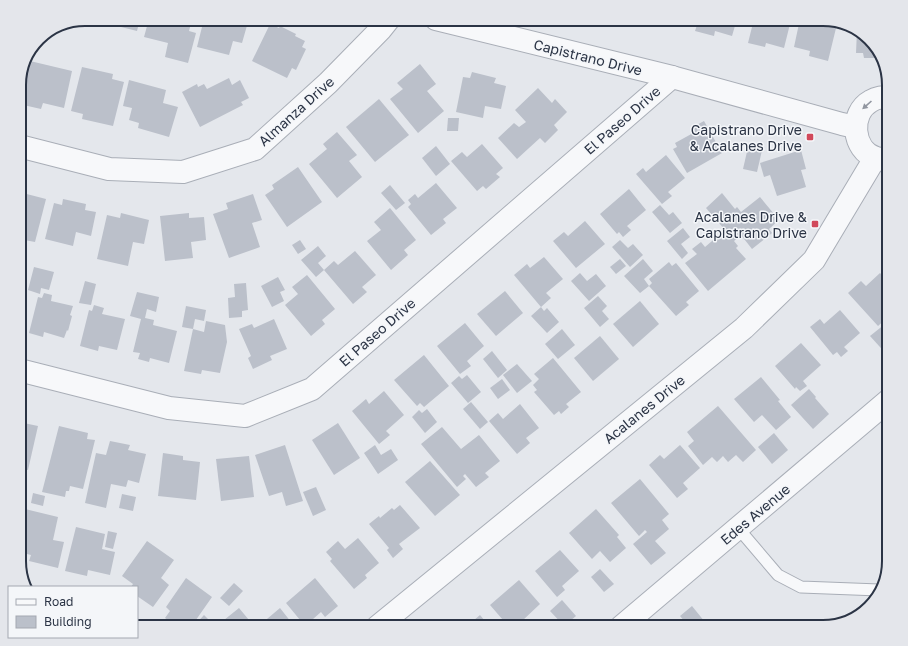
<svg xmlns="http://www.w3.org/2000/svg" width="908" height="646" font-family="'Golos Text',sans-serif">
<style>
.building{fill:#bbc0ca}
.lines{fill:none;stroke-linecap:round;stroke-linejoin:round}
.lane-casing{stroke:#a9aeb7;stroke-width:13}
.street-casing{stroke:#a9aeb7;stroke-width:24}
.lane{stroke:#f7f8fa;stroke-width:11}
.street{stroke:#f7f8fa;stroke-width:22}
.oneway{fill:#9196a0}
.poi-dot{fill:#d1495b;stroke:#f4f6f9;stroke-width:1.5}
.labels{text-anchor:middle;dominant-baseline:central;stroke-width:3;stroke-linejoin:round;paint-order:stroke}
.street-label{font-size:14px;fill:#2b3445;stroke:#f4f6f9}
.poi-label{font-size:14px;fill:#2b3445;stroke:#f4f6f9;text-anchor:end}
.rim{fill:none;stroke:#2b3445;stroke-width:2}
</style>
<rect width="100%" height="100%" fill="#e4e7ec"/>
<g class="building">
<polygon points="93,19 140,19 137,31 93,20"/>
<polygon points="149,19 192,19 189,31 196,33 188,63 165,57 168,43 144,37"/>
<polygon points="204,19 235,19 248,22 242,43 233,41 229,55 197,47"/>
<polygon points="653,19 683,19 682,24 672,21 671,27 653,22"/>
<polygon points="699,19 737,19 732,36 715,31 714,36 695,31"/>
<polygon points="754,19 788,19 791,20 784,48 766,43 765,47 748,43"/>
<polygon points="800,19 808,19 818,21 818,19 823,19 837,24 828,61 809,56 810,51 794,47"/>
<polygon points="270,24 279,28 280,26 296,34 295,36 305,41 302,47 306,49 296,70 292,68 287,78 252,61"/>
<polygon points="857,30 863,33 882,56 883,58 864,58 863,53 856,53"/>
<polygon points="30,61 72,71 64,108 43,103 41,109 19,104"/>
<polygon points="420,64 436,84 427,91 444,111 418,133 390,99 403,89 397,83"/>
<polygon points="82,67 113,74 112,79 124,82 113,126 82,119 83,114 71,111"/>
<polygon points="472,72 496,78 494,83 506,86 501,109 485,106 483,118 456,112 463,77 470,78"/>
<polygon points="229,78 232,85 240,80 249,98 241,102 243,105 200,127 182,92 197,84 198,87 204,84 207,89"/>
<polygon points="129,80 166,90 163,103 178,107 169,137 138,128 139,123 129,120 132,108 123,106"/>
<polygon points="538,88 552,103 555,99 567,112 554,125 558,130 545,143 540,138 517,159 498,138 514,123 519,127 526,122 515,110"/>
<polygon points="379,99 409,135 375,162 346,127"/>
<polygon points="448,118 459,118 458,131 447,131"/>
<polygon points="704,121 722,153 687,173 673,149 677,147 675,143 695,132 693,127"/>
<polygon points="337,132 357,155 349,161 362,177 337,198 309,164 327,149 323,144"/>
<polygon points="749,143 763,146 757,172 743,169"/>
<polygon points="482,144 503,168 496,174 500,177 486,189 483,186 477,191 451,161 462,152 467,157"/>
<polygon points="436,146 450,164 436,176 422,158"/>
<polygon points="801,150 806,169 801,170 806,187 777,196 770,175 764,177 760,163"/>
<polygon points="666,155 685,178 668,192 672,196 662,204 636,174 643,168 646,172"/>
<polygon points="298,167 322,202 287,227 265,195 274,189 272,185"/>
<polygon points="436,183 457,208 443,219 446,223 431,235 408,207 411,204 408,200 415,194 418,198"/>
<polygon points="390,185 405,203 396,210 381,193"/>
<polygon points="629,189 646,210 627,226 631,230 623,237 619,232 617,234 600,214"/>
<polygon points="19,192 46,199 35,242 19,239"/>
<polygon points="722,193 735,209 737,207 741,212 760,197 779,220 769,229 772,233 752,249 741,235 734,241 738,246 736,248 746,259 708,291 685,263 697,254 692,249 701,242 705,247 725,230 706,208"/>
<polygon points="253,194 262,220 252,223 260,247 229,258 213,214 228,209 226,203"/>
<polygon points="63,199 86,204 85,210 96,212 91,236 76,232 73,246 45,239 54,203 62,205"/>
<polygon points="660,205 669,215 673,212 682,223 670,233 652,212"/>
<polygon points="390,208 416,240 404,250 408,255 391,270 367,241 381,230 374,222"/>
<polygon points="121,213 149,220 144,244 133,242 128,266 97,259 107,215 120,218"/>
<polygon points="189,213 189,218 204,217 206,240 191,242 193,258 165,261 160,216"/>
<polygon points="585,221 605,244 576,268 553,241 564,232 568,236"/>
<polygon points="683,228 690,237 681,244 688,253 682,259 667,241"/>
<polygon points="300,240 306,249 298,254 292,245"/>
<polygon points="620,240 628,248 633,244 643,255 630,267 612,247"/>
<polygon points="889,244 889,256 883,249"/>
<polygon points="318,246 326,256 318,263 324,270 316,277 301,260"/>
<polygon points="355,251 376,275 362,287 367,292 353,304 324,270 334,261 338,265"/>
<polygon points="544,257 563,279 546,293 551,298 541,307 514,275 527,264 530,268"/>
<polygon points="620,259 626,266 616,274 610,267"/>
<polygon points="643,259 653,271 644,279 649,286 640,293 624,276"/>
<polygon points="669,262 672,266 676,263 699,291 686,302 689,305 676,316 649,286 652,283 649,279"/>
<polygon points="34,267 54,272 49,290 41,288 40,294 28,290"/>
<polygon points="580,273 587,281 596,274 606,286 589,301 571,281"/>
<polygon points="880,273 889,282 889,305 887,306 889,308 889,316 878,326 848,293 861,281 866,286"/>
<polygon points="307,275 335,309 322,320 325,324 311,336 285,305 298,294 292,287"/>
<polygon points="278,277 285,290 280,292 284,301 272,307 261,286"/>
<polygon points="85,281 96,284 91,305 79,303"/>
<polygon points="246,283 248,310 242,311 242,317 229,318 228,298 235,297 234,284"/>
<polygon points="505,291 523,313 496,336 477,314"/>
<polygon points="137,292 159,297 156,312 147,309 145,318 154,320 153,325 177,331 169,363 150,358 149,362 138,359 140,353 133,352 141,319 130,316"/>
<polygon points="19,293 22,294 20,304 19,304"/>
<polygon points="44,293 52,295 51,301 73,306 70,315 72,316 68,331 67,330 64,338 44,332 43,337 29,333 38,297 42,298"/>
<polygon points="598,296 607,306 602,311 609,319 600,327 584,308"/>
<polygon points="640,301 659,324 633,347 613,324"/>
<polygon points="94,305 104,308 102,314 125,319 117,350 99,346 98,351 80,346 89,310 92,311"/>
<polygon points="186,306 206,310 204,321 195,319 193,329 182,327"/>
<polygon points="541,307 544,311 547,308 559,322 547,333 531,316"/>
<polygon points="840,310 860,333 844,347 848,351 841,357 837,352 833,355 810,327 820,319 824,324"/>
<polygon points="274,319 287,349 270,356 272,360 253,369 248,358 251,356 239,329 252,324 254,328"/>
<polygon points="206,321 225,325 227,342 220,373 202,370 201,374 184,371 193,329 204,332"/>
<polygon points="465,323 484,346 467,361 471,366 460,374 437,346"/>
<polygon points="885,324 889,329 889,357 870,336"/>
<polygon points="562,329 575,345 558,359 545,344"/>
<polygon points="600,336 619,359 593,381 574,358"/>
<polygon points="801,343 821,365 803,381 807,386 800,391 796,387 795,389 775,366"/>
<polygon points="492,351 507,370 498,378 483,359"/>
<polygon points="424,355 449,386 424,407 420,403 417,406 394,380"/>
<polygon points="553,358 581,392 566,404 569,407 561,414 559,411 554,415 534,392 537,390 533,385 539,379 534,374"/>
<polygon points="517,364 532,381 517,393 503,375"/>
<polygon points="467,375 481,392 468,403 451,383 459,376 462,379"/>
<polygon points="761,377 780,400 778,401 791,417 776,430 762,415 754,422 734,399"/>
<polygon points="502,379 510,390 498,399 490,388"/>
<polygon points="809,389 816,397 815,398 829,414 813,429 791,405"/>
<polygon points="384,391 404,415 386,431 390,435 379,444 352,411 366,399 369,404"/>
<polygon points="471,402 488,422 480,429 463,409"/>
<polygon points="520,404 539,428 526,438 530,443 517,454 489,421 498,413 503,419"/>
<polygon points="718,406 756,450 743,462 736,455 728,462 723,456 717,462 712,457 703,465 688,446 694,441 687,432"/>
<polygon points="427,409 437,422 425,433 412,417 419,410 422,413"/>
<polygon points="19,422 38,426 28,470 19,468"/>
<polygon points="338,423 360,458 334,475 312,440"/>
<polygon points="59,426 88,433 87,439 95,440 83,489 70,486 69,491 66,491 65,497 42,492"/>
<polygon points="442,427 461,449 479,435 500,461 485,473 489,477 476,487 465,474 463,476 466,479 457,487 421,444"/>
<polygon points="774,433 788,450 772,464 758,447"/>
<polygon points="110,441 130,445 128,450 146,454 139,483 128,480 126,487 111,484 106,508 85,503 96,453 106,455"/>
<polygon points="285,445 303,501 286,506 282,492 269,496 255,455"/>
<polygon points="375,445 381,455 391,449 398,460 378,474 364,453"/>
<polygon points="680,445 700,468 683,483 688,489 677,498 649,465 660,455 664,459"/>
<polygon points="163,453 183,456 183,460 200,462 196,500 158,496"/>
<polygon points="249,456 254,497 221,501 216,459"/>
<polygon points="430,461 460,495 435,516 405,482"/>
<polygon points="640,479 669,514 662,520 669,529 655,541 666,553 651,565 633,544 647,532 645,530 639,536 611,503"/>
<polygon points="316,487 326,510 313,516 303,492"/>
<polygon points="33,493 45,496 43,506 31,503"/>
<polygon points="122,494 136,497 133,511 119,508"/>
<polygon points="400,505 420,528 399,544 403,549 393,558 387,550 389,548 369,524 379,516 380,518 392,508 394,510"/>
<polygon points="25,509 58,517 53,540 64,542 58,568 29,561 31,555 19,552 19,536"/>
<polygon points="596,509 619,535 617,537 626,548 610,562 600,551 592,559 569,533"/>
<polygon points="76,527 105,534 102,549 115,552 110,575 88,570 87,576 65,571"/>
<polygon points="108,531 117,533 113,549 105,547"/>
<polygon points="358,538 379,563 365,575 367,578 354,589 330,561 332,559 326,552 338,541 345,549"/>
<polygon points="147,541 174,560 161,578 169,585 153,607 137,596 137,587 131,587 133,584 122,576"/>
<polygon points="560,550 579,571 562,586 565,590 557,597 535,571"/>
<polygon points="600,569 614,584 604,592 591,577"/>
<polygon points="186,578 212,597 191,627 178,627 165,618 170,611 166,607"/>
<polygon points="315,578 338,606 325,617 321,612 305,626 286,603"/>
<polygon points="519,580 540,604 522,621 525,625 523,627 509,627 490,605"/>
<polygon points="234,583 243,591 229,606 220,598"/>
<polygon points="562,600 576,616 564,626 550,611"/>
<polygon points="692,606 709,627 680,627 685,622 680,616"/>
<polygon points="239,608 249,620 244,624 247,627 257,619 261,624 280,608 295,627 230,627 224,620"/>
<polygon points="204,615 212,623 209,627 193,627"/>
<polygon points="480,615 490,627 466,627"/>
</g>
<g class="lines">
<defs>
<polyline id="lane" points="738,528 778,575 801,587 879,590"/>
<g id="street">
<polyline points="436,19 672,77 842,124 855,127"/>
<polyline points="19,146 109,169 183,172 255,149 328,83 381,29 389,19"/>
<path d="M 888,161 C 884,160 880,159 876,158 C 852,150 849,113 871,101 C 877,97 883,97 889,97"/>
<polyline points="19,370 169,408 245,416 312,389 672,77"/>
<polyline points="377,627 744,328 814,260 875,158"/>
<polyline points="621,627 889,400"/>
</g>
</defs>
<use href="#lane" class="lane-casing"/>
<use href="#street" class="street-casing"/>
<use href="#lane" class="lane"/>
<use href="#street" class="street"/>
</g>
<defs><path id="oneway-solid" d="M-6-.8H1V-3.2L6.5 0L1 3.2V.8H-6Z"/></defs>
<use class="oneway" href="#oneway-solid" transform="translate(867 105) rotate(138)"/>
<g class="poi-dot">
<rect x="806" y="133" width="8" height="8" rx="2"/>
<rect x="811" y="220" width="8" height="8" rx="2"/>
</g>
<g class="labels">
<g class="street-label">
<text transform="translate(588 57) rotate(14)">Capistrano Drive</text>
<text transform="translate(296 111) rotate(-42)">Almanza Drive</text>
<text transform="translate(622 120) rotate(-41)">El Paseo Drive</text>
<text transform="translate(377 332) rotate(-41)">El Paseo Drive</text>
<text transform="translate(644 409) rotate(-39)">Acalanes Drive</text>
<text transform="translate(755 514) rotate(-40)">Edes Avenue</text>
</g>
<g class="poi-label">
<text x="802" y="129">Capistrano Drive<tspan x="802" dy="16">&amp; Acalanes Drive</tspan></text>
<text x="807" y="216">Acalanes Drive &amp;<tspan x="807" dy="16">Capistrano Drive</tspan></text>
</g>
</g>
<path d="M0 0H908V646H0ZM85 26H823A59 59 0 0 1 882 85V561A59 59 0 0 1 823 620H85A59 59 0 0 1 26 561V85A59 59 0 0 1 85 26Z" fill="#e4e6eb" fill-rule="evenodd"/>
<path class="rim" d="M85 26H823A59 59 0 0 1 882 85V561A59 59 0 0 1 823 620H85A59 59 0 0 1 26 561V85A59 59 0 0 1 85 26Z"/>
<rect x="8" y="586" width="130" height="52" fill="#f4f6f9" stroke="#a4a8b1"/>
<rect x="16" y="599" width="20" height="6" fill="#f7f8fa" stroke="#a4a8b1"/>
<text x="44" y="606" font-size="12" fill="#2b3445">Road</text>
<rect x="16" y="616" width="20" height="12" fill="#bbc0ca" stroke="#a4a8b1"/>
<text x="44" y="626" font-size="12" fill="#2b3445">Building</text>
</svg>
